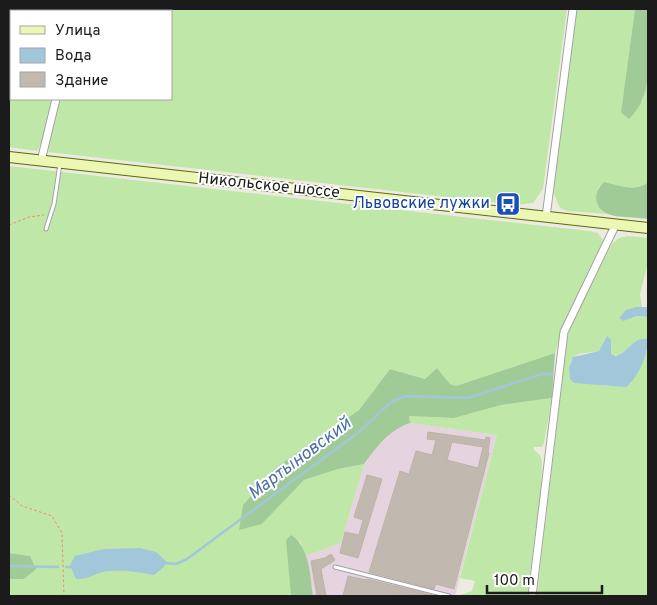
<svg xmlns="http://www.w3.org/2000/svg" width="657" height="605" font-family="Overpass,sans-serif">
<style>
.industrial{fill:#e6d3e0}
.grass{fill:#bfe7a7}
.forest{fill:#a0cb96}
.water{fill:#a2c7da}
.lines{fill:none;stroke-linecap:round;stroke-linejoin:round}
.stream{stroke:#a2c7da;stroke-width:2.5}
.building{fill:#c1b9b0;stroke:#beb2a4;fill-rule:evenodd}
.lane-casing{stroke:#a2a2a2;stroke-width:5}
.street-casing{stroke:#a2a2a2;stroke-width:9}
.secondary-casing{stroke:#566d07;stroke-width:12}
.path{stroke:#f68768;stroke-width:1;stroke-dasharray:2.5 2.5;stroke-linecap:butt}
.lane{stroke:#fff;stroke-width:3}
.street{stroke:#fff;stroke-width:7}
.secondary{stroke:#ecf7b4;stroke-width:10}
.labels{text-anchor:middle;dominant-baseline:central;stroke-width:4;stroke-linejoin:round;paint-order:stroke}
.street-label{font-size:16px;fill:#1b1b1b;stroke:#fff}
.transit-label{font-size:16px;fill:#164399;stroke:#fff;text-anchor:end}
.water-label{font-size:18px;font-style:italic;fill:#4b6fa7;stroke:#fff}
</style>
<rect width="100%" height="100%" fill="#edeae1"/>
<polygon class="industrial" points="410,423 497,435 455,596 313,596 306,556 341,543 364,464 377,447 399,426"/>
<g class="grass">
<polygon points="9,9 61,9 60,11 11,11 11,99 52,99 43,140 37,151 9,147"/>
<polygon points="67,9 567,9 543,189 533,203 516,205 48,152 59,99 171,99 171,11 67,11"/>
<path d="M 577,9 L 635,9 L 621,112 L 642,101 L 648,78 L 648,182 C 635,193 619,185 604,182 L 598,188 L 597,204 L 608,214 L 567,211 L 560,208 L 553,192 Z"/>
<polygon points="9,166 589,231 598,233 604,242 565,321 555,353 456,386 450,384 437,368 425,379 390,369 359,410 274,469 243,505 262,524 304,480 338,469 364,464 341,543 306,556 300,541 288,555 291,596 11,596 9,594 9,579 24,579 30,556 9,553"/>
<path d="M 628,236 L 648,238 L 648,263 L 640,294 L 642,308 L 626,310 L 628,319 L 637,316 L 648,317 L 648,339 C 633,338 625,360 611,354 L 610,340 L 607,337 L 599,351 L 578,354 L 570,362 L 579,383 L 584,382 L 608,386 L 630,384 L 648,349 L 648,596 L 537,596 L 568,330 L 612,244 L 619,238 Z"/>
<polygon points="552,398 544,443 542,447 534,447 534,450 540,455 542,461 541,488 527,596 458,596 472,591 475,581 460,578 497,435 410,423 409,416 454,418 501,405"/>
</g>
<g class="forest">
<path d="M 635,9 L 648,9 C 648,44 657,93 629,119 L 621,112 Z"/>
<path d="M 604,182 C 619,185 635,193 648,182 L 648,219 C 638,217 617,218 608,214 C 593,207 593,192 604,182 Z"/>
<path d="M 555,353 L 552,398 L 501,405 L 454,418 L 409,416 L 410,423 C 390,429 376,448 364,464 L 338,469 L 304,480 L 262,524 L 239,530 L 243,505 L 274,469 L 359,410 L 390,369 L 425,379 L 437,368 L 450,384 L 456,386 Z"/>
<path d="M 291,535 C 310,547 310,576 313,596 L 291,596 L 286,540 Z"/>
<polygon points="9,553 30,556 36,569 24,579 9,579"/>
</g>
<g class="water">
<polygon points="636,307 648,307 648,317 637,316 623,321 619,318 626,310"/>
<path d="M 607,336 L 611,340 L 611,354 L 616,356 C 630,352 632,337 648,339 C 648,354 639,377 626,387 L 574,383 L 570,379 L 569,368 L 573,357 L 599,351 Z"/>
<path d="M 140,548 L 156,552 L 166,561 L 164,567 L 154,575 C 139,572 125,570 110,571 C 98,571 89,580 76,579 L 70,565 L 75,556 L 104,549 Z"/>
</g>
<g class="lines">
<g class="stream">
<polyline points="163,563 176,564 187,559 359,432 391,402 406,396 468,398 542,374 552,374"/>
<polyline points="9,566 58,567"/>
<polyline points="66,567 73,567"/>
</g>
</g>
<g class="building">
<path d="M 428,432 L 485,440 L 486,437 L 490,438 L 488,453 L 489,453 L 454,589 L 436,584 L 434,589 L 369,572 L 400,471 L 409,474 L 416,451 L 432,455 L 436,440 L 427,439 ZM 452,442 L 483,447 L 478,468 L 447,460 Z"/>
<polygon points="367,475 382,479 358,558 340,553 345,532 359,535 363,520 354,517"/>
<polygon points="331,554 335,560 321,569 326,596 317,596 311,561 325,558"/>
<polygon points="348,576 366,580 367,579 432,595 343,596"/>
</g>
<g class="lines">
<defs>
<g id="lane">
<polyline points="46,229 54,204 60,164"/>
<polyline points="335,567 449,596"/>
</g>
<g id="street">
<polyline points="63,11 63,9"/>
<polyline points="41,161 56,99"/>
<polyline points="546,217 573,9"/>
<polyline points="532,596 564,332 616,224"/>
</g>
<polyline id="secondary" points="9,157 648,228"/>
</defs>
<use href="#lane" class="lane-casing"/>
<use href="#street" class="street-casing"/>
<use href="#secondary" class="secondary-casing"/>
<g class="path">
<polyline points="9,225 29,217 44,215"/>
<polyline points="9,495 22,506 52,516 62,533 64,596"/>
</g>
<use href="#lane" class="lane"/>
<use href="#street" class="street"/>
<use href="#secondary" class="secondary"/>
</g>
<defs>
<symbol id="bus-square" viewBox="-11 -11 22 22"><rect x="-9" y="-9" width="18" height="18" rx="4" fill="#1a4fb4" stroke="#fff"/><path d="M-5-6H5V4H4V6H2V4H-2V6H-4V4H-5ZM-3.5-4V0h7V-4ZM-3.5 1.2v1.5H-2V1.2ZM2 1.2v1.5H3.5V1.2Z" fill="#fff"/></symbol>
</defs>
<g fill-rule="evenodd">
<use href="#bus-square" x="494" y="190" width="28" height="28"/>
</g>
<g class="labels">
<g class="street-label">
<text transform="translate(269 186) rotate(6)">Никольское шоссе</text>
</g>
<g class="transit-label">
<text x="490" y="204">Львовские лужки</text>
</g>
<g class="water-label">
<text transform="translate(300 459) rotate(-37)">Мартыновский</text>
</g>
</g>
<rect width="657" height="605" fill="none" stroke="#1b1b1b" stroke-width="20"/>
<rect x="10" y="10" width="162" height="90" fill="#ffffff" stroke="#a4a4a4"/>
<rect x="20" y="26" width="25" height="8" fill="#ecf7b4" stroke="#a4a4a4"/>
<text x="55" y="35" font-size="15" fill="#1b1b1b">Улица</text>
<rect x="20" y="48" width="25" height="15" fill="#a2c7da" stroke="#a4a4a4"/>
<text x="55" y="60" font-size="15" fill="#1b1b1b">Вода</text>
<rect x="20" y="72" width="25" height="15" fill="#c1b9b0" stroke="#a4a4a4"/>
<text x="55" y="85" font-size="15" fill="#1b1b1b">Здание</text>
<path d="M487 585v8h115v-8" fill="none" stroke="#1b1b1b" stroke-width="2.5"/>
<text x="494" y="585" font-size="15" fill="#1b1b1b" stroke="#ffffff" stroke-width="4" paint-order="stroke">100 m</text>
</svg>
